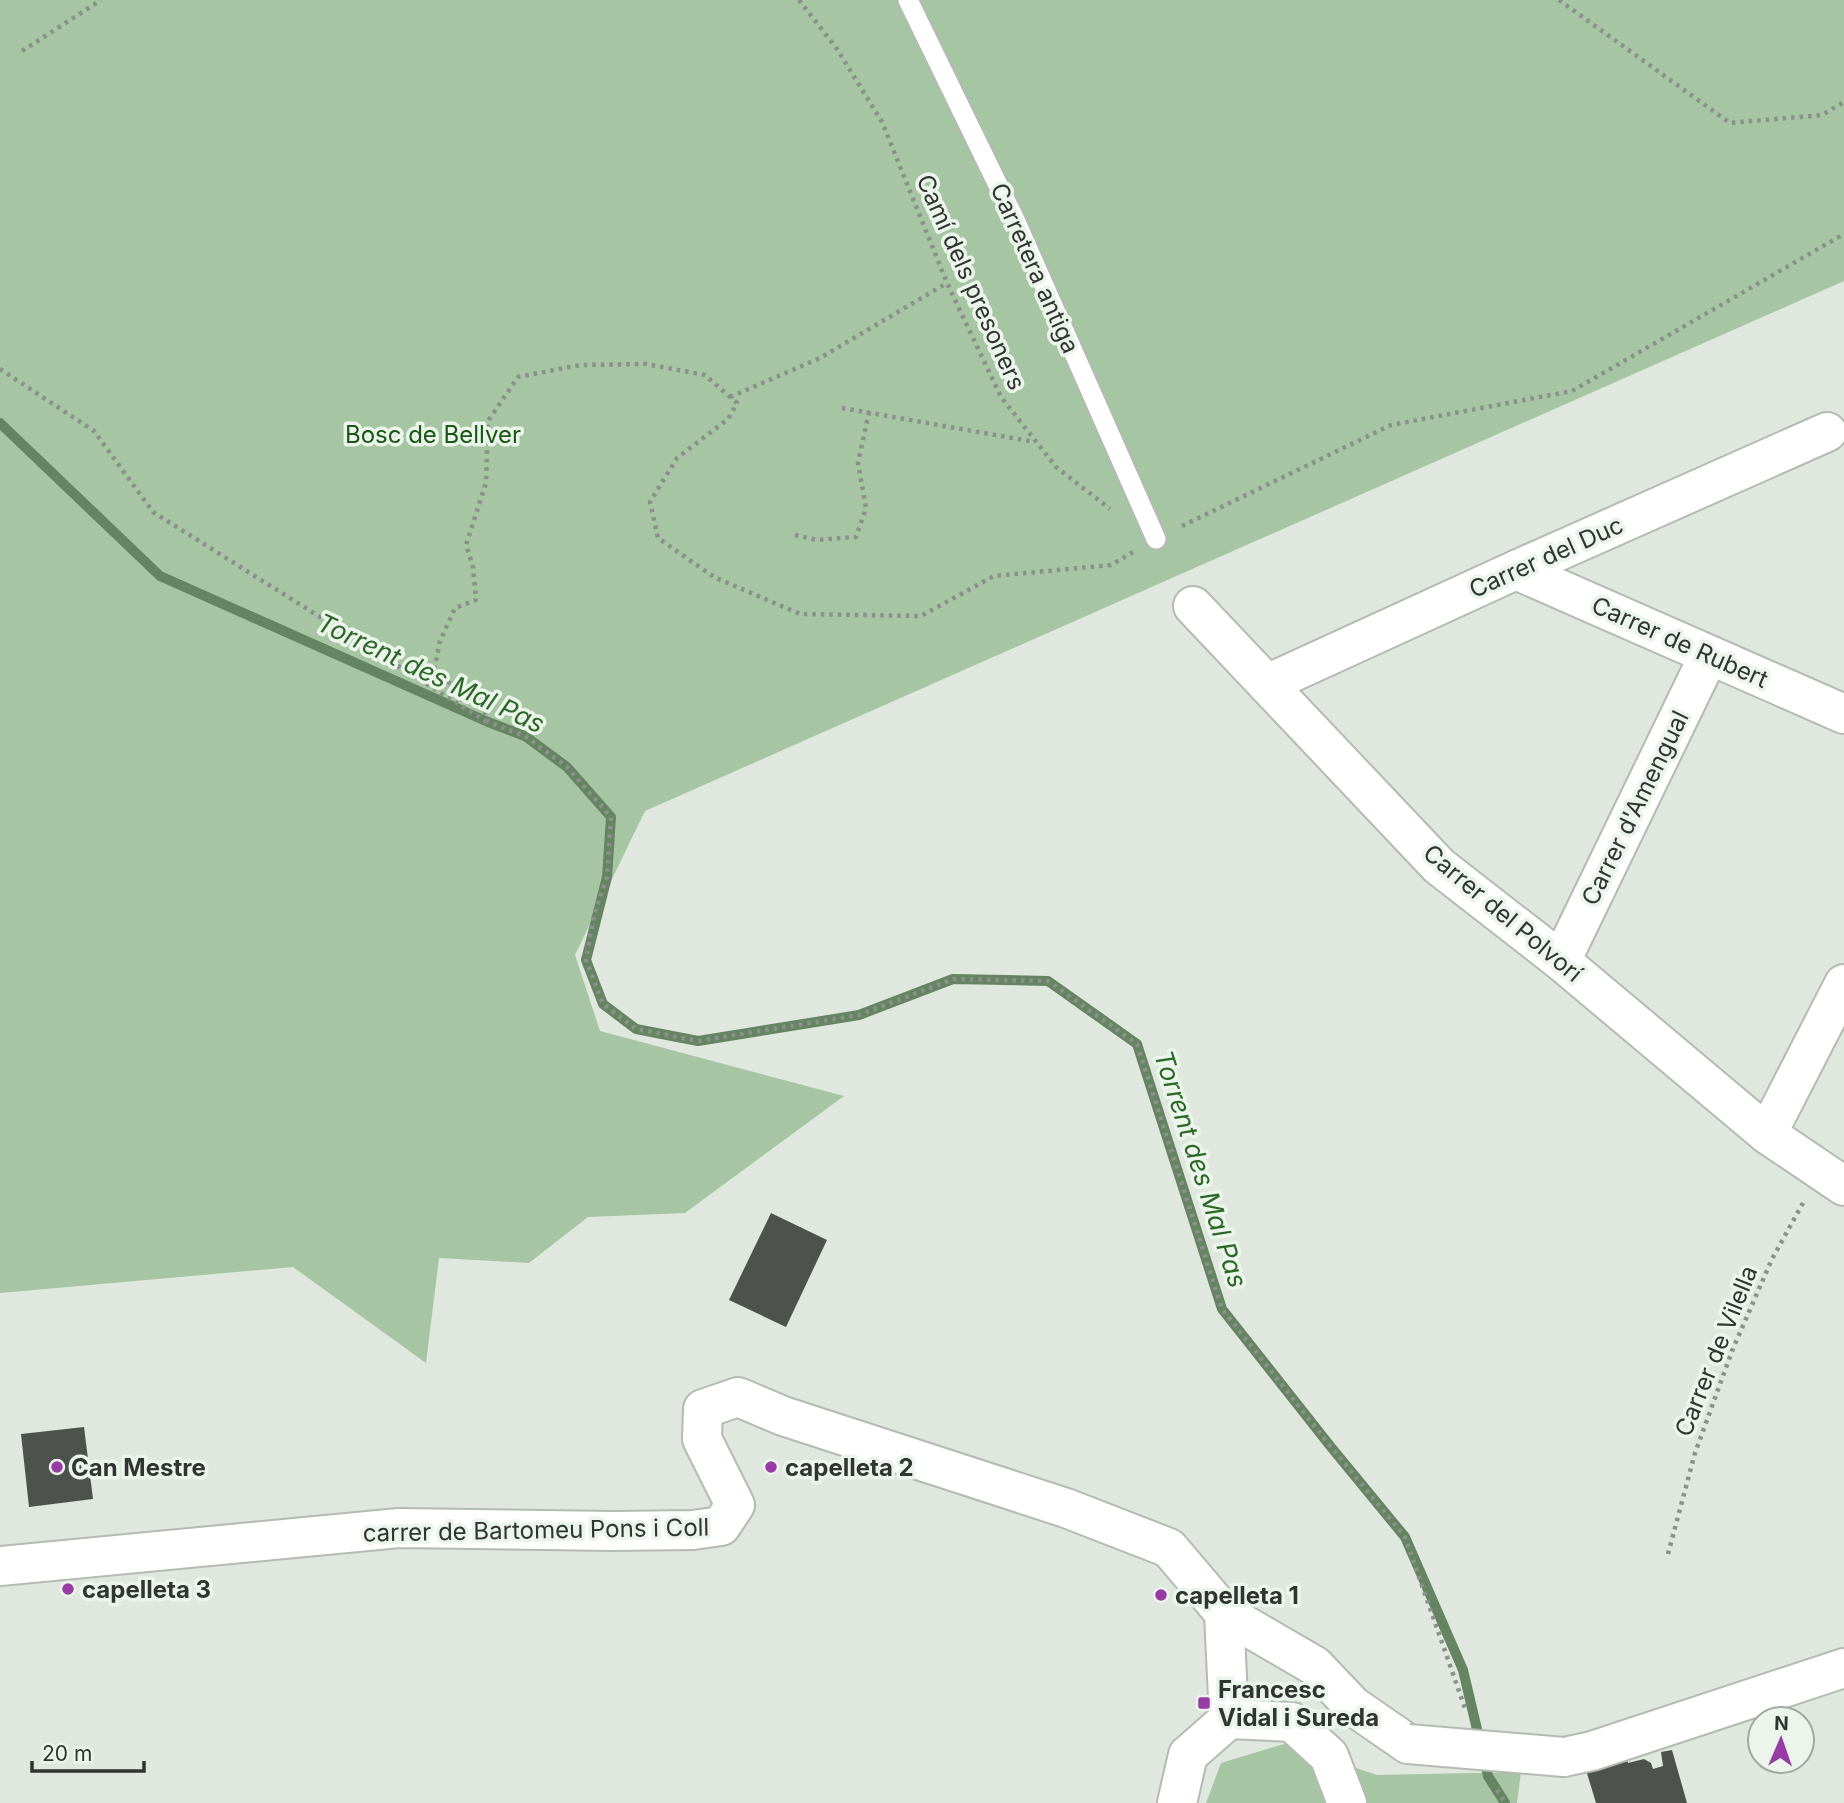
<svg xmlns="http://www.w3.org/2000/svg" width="1844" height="1803" font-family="Inter,sans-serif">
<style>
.green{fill:#a6c5a3}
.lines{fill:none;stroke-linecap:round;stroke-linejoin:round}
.stream{stroke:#658461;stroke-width:10}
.building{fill:#4d534c}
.lane-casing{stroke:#b3bbb2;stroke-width:23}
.street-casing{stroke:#b3bbb2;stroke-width:42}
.secondary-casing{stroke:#b3bbb2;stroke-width:42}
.path{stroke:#8a908a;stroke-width:4.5;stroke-dasharray:3.5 5;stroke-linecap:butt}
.lane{stroke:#fff;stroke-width:19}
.street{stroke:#fff;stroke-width:38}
.secondary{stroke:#fff;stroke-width:38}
.street-bridge-casing{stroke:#b3bbb2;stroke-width:42;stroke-linecap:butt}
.street-bridge{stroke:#fff;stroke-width:38}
.poi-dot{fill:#973ba5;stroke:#ecf5eb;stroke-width:2.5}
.labels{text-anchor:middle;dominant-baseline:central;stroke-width:7;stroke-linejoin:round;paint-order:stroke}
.street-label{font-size:24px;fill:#313431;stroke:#ecf5eb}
.park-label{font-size:24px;fill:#195715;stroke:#ecf5eb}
.poi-label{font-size:24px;font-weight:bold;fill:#313431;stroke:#ecf5eb;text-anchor:start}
.water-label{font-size:26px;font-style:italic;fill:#2b6726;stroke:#ecf5eb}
</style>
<rect width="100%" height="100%" fill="#dfe7de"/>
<g class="green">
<polygon points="0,0 1844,0 1844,281 645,811 575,955 600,1031 844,1096 685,1213 588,1217 529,1263 439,1258 426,1363 293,1267 0,1293"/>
<polygon points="1284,1744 1377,1775 1521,1772 1517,1803 1206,1803 1221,1763"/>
</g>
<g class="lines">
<g class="stream">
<polyline points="0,423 160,576 488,722 525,736 567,767 611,817 607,877 586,960 603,1004 636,1029 698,1041 859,1015 953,979 1048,981 1137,1044 1222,1309 1331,1447 1405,1537 1463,1670 1480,1742"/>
<polyline points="1484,1758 1488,1776 1505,1803"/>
</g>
</g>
<g class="building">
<polygon points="771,1213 827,1240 786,1327 729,1300"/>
<polygon points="84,1427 93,1499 29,1507 21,1434"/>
<polygon points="1672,1750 1687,1803 1596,1803 1586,1770 1627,1759 1628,1763 1644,1759 1651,1763 1653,1769 1663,1766 1661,1752"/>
</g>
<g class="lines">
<defs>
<polyline id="lane" points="908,0 1016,222 1156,539"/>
<g id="street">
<polyline points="1516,570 1844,714"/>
<polyline points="1193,606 1439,866 1561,961 1767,1134 1844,1186"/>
<polyline points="1267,684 1516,570 1827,432"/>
<polyline points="1561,961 1709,655"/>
<polyline points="1767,1134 1844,984"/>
<polyline points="0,1566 399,1528 612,1531 693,1530 721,1526 735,1505 702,1439 703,1409 738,1397 783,1416 1066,1508 1169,1548 1224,1613 1229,1719"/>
<polyline points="1224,1613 1315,1666 1353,1706 1408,1744"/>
<polyline points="1564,1757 1592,1751 1844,1668"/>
</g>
<polyline id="secondary" points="1177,1803 1188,1755 1229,1719 1292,1722 1329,1756 1347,1803"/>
</defs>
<use href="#lane" class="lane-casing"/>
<use href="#street" class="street-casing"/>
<use href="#secondary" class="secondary-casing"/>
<g class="path">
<polyline points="799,0 837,49 882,122 947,283 1001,397 1056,467 1110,509"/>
<polyline points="1559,0 1730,123 1822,115 1844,102"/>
<polyline points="22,51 101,0"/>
<polyline points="0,369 94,431 153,512 487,722"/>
<polyline points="730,397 820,358 947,283"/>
<polyline points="842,408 1035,442"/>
<polyline points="1182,526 1391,425 1572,391 1844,234"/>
<polyline points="795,535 817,540 856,537 866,508 858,463 869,412"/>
<polyline points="1133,552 1111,565 994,576 921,616 800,614 714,577 658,538 650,502 677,458 728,419 737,403 705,375 646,364 580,365 518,377 488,421 486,483 466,545 473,567 476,600 455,608 440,641 433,675 481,698 488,722 525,736 567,767 611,817 607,877 594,915 586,960 603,1004 636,1029 698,1041 859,1015 953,979 1048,981 1137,1044 1222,1309 1331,1447 1405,1537 1466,1711"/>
<polyline points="1668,1554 1695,1453 1732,1351 1772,1259 1803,1203"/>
<polyline points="1497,1790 1505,1803"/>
</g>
<use href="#lane" class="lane"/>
<use href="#street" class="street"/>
<use href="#secondary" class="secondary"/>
<defs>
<polyline id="street-bridge" points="1408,1744 1564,1757"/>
</defs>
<use href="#street-bridge" class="street-bridge-casing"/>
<use href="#street-bridge" class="street-bridge"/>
</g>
<g class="poi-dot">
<circle cx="57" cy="1467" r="7"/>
<circle cx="771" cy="1467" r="7"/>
<circle cx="68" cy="1589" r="7"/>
<circle cx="1161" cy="1595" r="7"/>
<rect x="1197" y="1696" width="14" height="14" rx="3.5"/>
</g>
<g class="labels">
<g class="street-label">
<text transform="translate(1035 268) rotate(66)">Carretera antiga</text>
<text transform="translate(971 282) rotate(66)">Camí dels presoners</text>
<text transform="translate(1546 557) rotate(-24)">Carrer del Duc</text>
<text transform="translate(1680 642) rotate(24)">Carrer de Rubert</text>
<text transform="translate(1635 808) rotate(-64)">Carrer d'Amengual</text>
<text transform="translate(1503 913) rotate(40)">Carrer del Polvorí</text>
<text transform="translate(1716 1351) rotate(-68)">Carrer de Vilella</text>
<text transform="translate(536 1530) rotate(-1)">carrer de Bartomeu Pons i Coll</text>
</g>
<g class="park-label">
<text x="433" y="434">Bosc de Bellver</text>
</g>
<g class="poi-label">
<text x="71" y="1467">Can Mestre</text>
<text x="785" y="1467">capelleta 2</text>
<text x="82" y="1589">capelleta 3</text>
<text x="1175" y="1595">capelleta 1</text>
<text x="1218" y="1689">Francesc<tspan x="1218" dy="28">Vidal i Sureda</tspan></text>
</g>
<g class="water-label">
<text transform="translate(431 673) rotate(25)">Torrent des Mal Pas</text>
<text transform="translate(1201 1169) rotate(72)">Torrent des Mal Pas</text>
</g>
</g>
<g transform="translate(1781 1740) rotate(2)"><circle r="33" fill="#ecf5eb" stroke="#a1a8a1" stroke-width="2"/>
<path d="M0-5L12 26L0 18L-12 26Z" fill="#973ba5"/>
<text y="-10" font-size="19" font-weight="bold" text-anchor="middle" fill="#313431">N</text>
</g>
<path d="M32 1761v10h112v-10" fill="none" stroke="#313431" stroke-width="3.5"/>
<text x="42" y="1761" font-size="21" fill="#313431" stroke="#ecf5eb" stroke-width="5" paint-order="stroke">20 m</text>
</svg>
